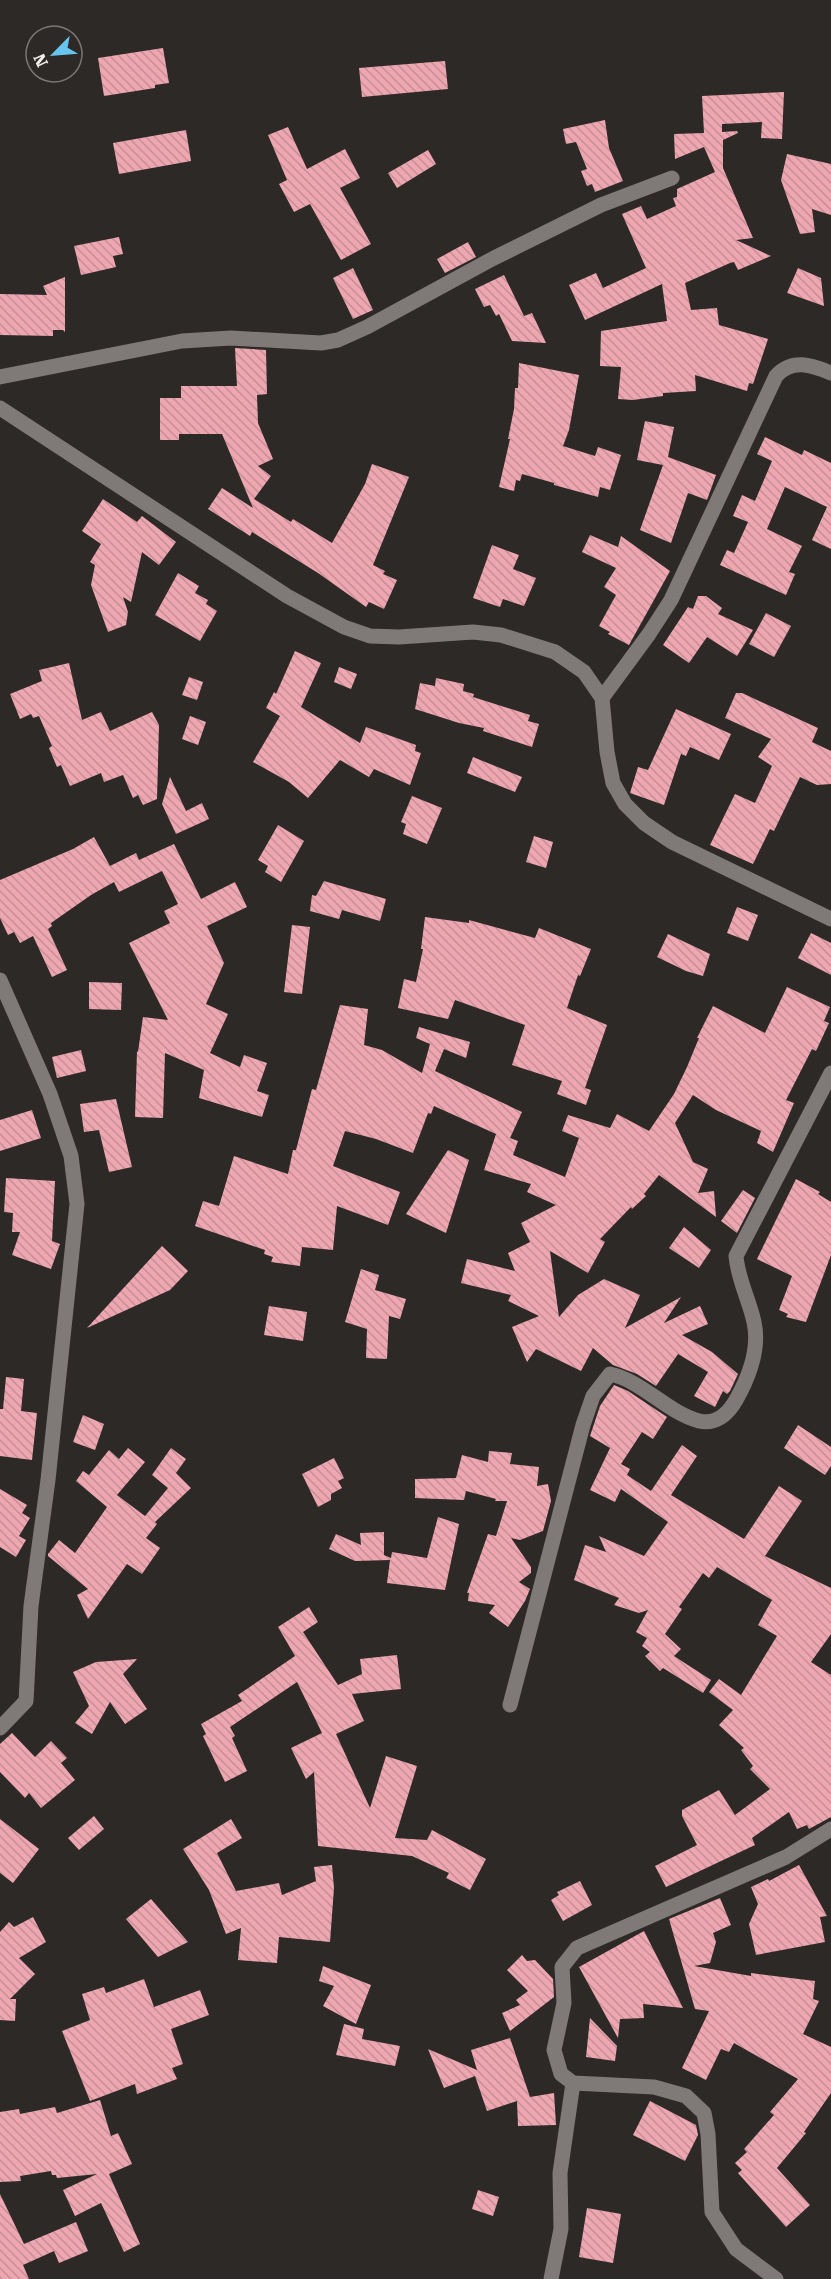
<svg xmlns="http://www.w3.org/2000/svg" width="831" height="2279" font-family="'Roboto Serif',serif">
<style>
.building{fill:url(#building-back-hatch)}
.lines{fill:none;stroke-linecap:round;stroke-linejoin:round}
.street{stroke:#7f7a78;stroke-width:15}
</style>
<defs>
<pattern id="building-back-hatch" width="6" height="6" patternUnits="userSpaceOnUse" patternTransform="scale(1.5)"><rect width="6" height="6" fill="#eea7b1"/><path d="M-1 5l2 2M0 0l6 6M5-1l2 2" fill="none" stroke="#c48f96"/></pattern>
</defs>
<rect width="100%" height="100%" fill="#2d2927"/>
<g class="building">
<polygon points="163,48 169,83 155,85 155,88 104,96 98,58"/>
<polygon points="445,61 448,89 362,97 359,68"/>
<polygon points="784,92 782,139 761,138 762,122 722,124 722,132 737,131 738,133 723,140 723,168 753,238 736,240 771,256 738,270 734,262 730,263 685,283 691,310 717,308 719,325 768,339 753,384 749,383 747,391 695,375 696,391 663,393 663,396 633,400 618,399 621,367 600,366 601,331 667,321 662,284 585,320 569,285 596,273 603,288 646,268 622,214 641,206 647,219 676,206 673,198 677,197 677,189 715,172 704,147 675,159 674,134 704,133 702,96"/>
<polygon points="605,120 609,148 623,181 595,192 592,184 587,186 581,171 587,169 576,142 566,144 563,129"/>
<polygon points="288,127 307,169 345,149 360,178 340,188 371,244 341,260 310,204 294,212 279,184 287,180 268,135"/>
<polygon points="186,130 191,161 119,174 113,143"/>
<polygon points="428,150 436,164 397,188 388,173"/>
<polygon points="787,154 831,164 831,215 812,209 815,232 800,234 781,180"/>
<polygon points="119,237 123,254 113,256 116,267 81,275 74,246"/>
<polygon points="468,242 476,257 445,273 437,259"/>
<polygon points="353,268 373,310 353,319 333,278"/>
<polygon points="798,268 821,278 824,306 787,293"/>
<polygon points="504,275 524,316 532,313 546,343 512,341 499,314 496,316 490,305 484,307 475,289"/>
<polygon points="65,277 65,332 63,330 53,330 53,336 0,335 0,294 47,295 43,286"/>
<polygon points="235,348 266,350 267,394 257,395 258,423 273,459 258,466 271,476 254,499 291,522 293,519 332,543 365,484 372,464 409,477 373,565 385,571 383,574 397,580 384,609 369,602 366,607 318,573 252,532 250,536 208,509 222,488 253,508 222,434 179,434 179,440 160,440 160,398 181,398 181,386 237,386"/>
<polygon points="519,363 579,375 569,430 563,446 595,456 598,447 621,455 610,490 600,487 598,497 554,485 554,483 522,474 520,481 516,480 514,491 499,487 510,439 508,439 514,409 515,388 518,388"/>
<polygon points="645,421 674,427 668,457 716,475 707,500 688,493 671,543 640,530 663,465 637,460"/>
<polygon points="765,437 802,455 804,450 831,463 831,549 812,540 827,507 785,487 767,529 802,546 789,572 795,574 786,595 720,565 727,550 734,553 748,522 733,516 742,495 755,501 772,461 757,454"/>
<polygon points="103,499 137,522 142,516 176,542 159,565 142,552 131,602 123,597 128,612 126,625 108,632 91,585 95,565 90,562 101,544 82,531"/>
<polygon points="590,535 618,547 621,536 670,571 629,645 608,634 610,632 599,626 616,595 604,587 616,568 582,552"/>
<polygon points="492,545 519,555 513,569 536,578 524,606 503,599 500,607 473,598"/>
<polygon points="178,573 199,586 195,593 208,600 206,604 217,611 200,641 155,615"/>
<polygon points="698,596 706,596 722,608 718,614 753,630 737,656 707,637 689,663 663,645 688,607 693,609"/>
<polygon points="766,613 791,626 774,657 749,644"/>
<polygon points="295,651 321,663 301,707 360,743 366,727 416,745 415,751 421,753 410,785 374,769 369,777 340,760 308,798 289,782 253,762 280,716 266,708 274,692 276,694"/>
<polygon points="69,663 82,720 101,712 110,731 152,712 159,725 157,799 143,805 138,795 133,798 123,775 104,782 101,773 70,786 61,765 57,767 49,748 52,746 39,716 33,718 31,714 20,719 10,694 42,681 39,670"/>
<polygon points="339,667 357,674 351,689 334,682"/>
<polygon points="189,677 203,682 197,700 182,695"/>
<polygon points="436,678 464,684 463,691 474,694 473,697 530,715 528,721 539,724 532,747 483,731 484,728 459,723 415,709 420,683 435,686"/>
<polygon points="736,693 742,693 818,728 812,742 831,751 831,784 817,785 800,777 774,831 770,829 753,864 710,845 735,794 755,803 772,766 758,757 771,739 725,718"/>
<polygon points="676,709 731,734 719,760 690,747 686,756 681,754 664,805 630,793 638,767 648,770"/>
<polygon points="190,716 206,722 198,745 182,739"/>
<polygon points="473,757 522,777 515,792 467,773"/>
<polygon points="170,777 186,811 202,803 209,819 176,834 162,804"/>
<polygon points="412,796 442,808 427,844 403,834 406,824 401,822"/>
<polygon points="278,825 304,841 281,882 265,872 268,866 258,860"/>
<polygon points="534,836 553,842 546,868 526,862"/>
<polygon points="94,837 110,866 136,853 139,860 174,844 201,899 235,882 247,907 207,926 224,963 206,1004 228,1014 210,1053 240,1067 244,1055 267,1063 257,1091 269,1095 262,1117 199,1098 204,1070 165,1053 163,1118 135,1117 137,1051 138,1052 143,1017 168,1020 129,943 170,923 164,911 178,904 162,871 119,892 114,882 91,895 51,923 52,926 48,929 67,970 52,977 33,936 20,943 14,932 8,935 0,918 0,880 73,849"/>
<polygon points="324,881 386,899 380,921 342,910 339,919 310,911 312,895 316,896"/>
<polygon points="737,907 758,915 748,941 727,933"/>
<polygon points="425,917 469,923 469,920 535,938 539,928 591,949 580,976 578,975 567,1008 607,1025 585,1088 591,1090 586,1105 557,1094 562,1081 512,1065 525,1025 455,1000 448,1019 398,1008 404,979 416,982 423,949 421,949"/>
<polygon points="292,925 310,927 302,994 284,992"/>
<polygon points="811,933 831,943 831,975 798,958"/>
<polygon points="668,934 710,954 703,976 686,971 657,957"/>
<polygon points="89,982 122,983 121,1010 89,1009"/>
<polygon points="787,987 830,1007 824,1021 829,1023 816,1051 812,1049 786,1100 794,1103 773,1152 757,1143 761,1131 716,1110 693,1095 675,1123 693,1162 708,1169 698,1193 714,1191 716,1217 659,1175 644,1194 646,1196 632,1209 631,1207 600,1239 605,1242 588,1273 550,1251 559,1317 578,1295 604,1279 640,1295 625,1328 681,1297 664,1323 700,1306 708,1324 682,1335 712,1352 738,1374 730,1391 727,1394 723,1391 715,1407 694,1396 708,1372 678,1354 656,1386 637,1374 613,1365 593,1348 581,1371 536,1349 527,1362 512,1327 539,1316 508,1301 511,1295 461,1283 467,1259 515,1271 508,1253 530,1242 521,1223 556,1205 527,1192 531,1184 484,1170 496,1134 434,1106 431,1114 428,1113 413,1153 376,1139 345,1131 333,1166 400,1192 388,1225 337,1206 333,1250 302,1247 300,1266 271,1262 273,1257 264,1254 265,1250 195,1226 203,1201 219,1206 234,1156 288,1174 293,1150 296,1150 312,1089 316,1090 340,1005 368,1009 364,1045 382,1050 422,1073 430,1044 416,1038 419,1027 470,1042 466,1058 444,1049 435,1071 522,1112 510,1138 518,1141 513,1155 565,1177 579,1138 562,1131 568,1115 610,1128 617,1114 649,1131 674,1094 687,1067 699,1038 697,1038 713,1006 765,1033"/>
<polygon points="81,1050 86,1071 57,1078 52,1057"/>
<polygon points="116,1099 132,1167 109,1172 99,1130 84,1132 80,1104"/>
<polygon points="32,1110 41,1138 0,1151 0,1120"/>
<polygon points="448,1150 469,1160 446,1233 406,1214"/>
<polygon points="6,1178 55,1181 52,1241 60,1244 51,1269 12,1255 20,1232 12,1232 13,1213 4,1212"/>
<polygon points="796,1179 820,1192 818,1194 831,1202 831,1255 806,1322 786,1317 788,1314 779,1310 792,1276 757,1259"/>
<polygon points="743,1190 755,1198 737,1233 721,1221"/>
<polygon points="684,1227 711,1250 699,1268 669,1248"/>
<polygon points="162,1246 188,1271 170,1290 87,1328"/>
<polygon points="361,1269 379,1275 375,1290 406,1299 400,1319 389,1316 387,1359 366,1358 367,1329 345,1322"/>
<polygon points="269,1306 307,1312 303,1341 264,1335"/>
<polygon points="6,1377 24,1379 21,1411 37,1413 32,1460 0,1456 0,1409 3,1409"/>
<polygon points="614,1385 628,1391 667,1417 653,1439 642,1432 621,1464 630,1469 627,1475 651,1491 682,1445 697,1456 671,1495 744,1539 779,1486 802,1501 765,1556 831,1588 831,1634 811,1662 831,1675 831,1817 809,1829 807,1825 797,1829 789,1812 752,1838 755,1845 666,1887 655,1866 697,1845 682,1816 682,1810 719,1790 735,1815 770,1789 750,1769 753,1766 741,1750 744,1748 719,1725 733,1710 709,1692 719,1679 741,1695 777,1636 758,1625 772,1600 717,1567 709,1578 703,1573 679,1607 682,1609 665,1634 681,1649 674,1656 711,1680 703,1693 663,1668 660,1671 645,1656 650,1652 642,1646 647,1638 636,1632 648,1610 639,1613 614,1605 619,1598 574,1580 585,1545 606,1552 599,1536 644,1556 668,1522 621,1489 615,1502 590,1490 610,1448 590,1436 600,1406"/>
<polygon points="83,1415 104,1424 95,1450 73,1442"/>
<polygon points="798,1425 831,1447 831,1466 825,1475 784,1448"/>
<polygon points="128,1448 145,1462 117,1495 145,1516 168,1488 152,1475 171,1448 186,1459 176,1473 191,1488 155,1522 157,1524 146,1538 160,1548 142,1574 127,1564 88,1619 77,1595 88,1589 48,1556 48,1554 59,1540 75,1553 107,1507 76,1481 83,1471 89,1475 109,1450 119,1459"/>
<polygon points="489,1451 512,1453 510,1464 539,1467 537,1486 548,1484 551,1501 543,1531 520,1540 511,1538 531,1567 531,1573 519,1582 530,1589 525,1601 508,1627 489,1613 495,1605 468,1601 469,1593 467,1593 488,1534 496,1536 507,1501 495,1501 496,1499 466,1491 464,1500 415,1498 415,1479 456,1478 462,1455 488,1462"/>
<polygon points="334,1458 344,1478 338,1481 342,1488 331,1494 331,1500 318,1507 302,1474"/>
<polygon points="0,1489 27,1505 22,1513 30,1518 19,1536 26,1540 16,1557 0,1547"/>
<polygon points="438,1517 459,1524 445,1590 387,1583 390,1560 355,1561 329,1549 336,1534 361,1545 360,1533 384,1532 384,1555 391,1558 392,1552 427,1558"/>
<polygon points="309,1607 318,1622 303,1632 338,1685 362,1674 360,1659 397,1655 401,1689 352,1694 364,1721 336,1734 370,1808 386,1756 417,1766 395,1838 427,1840 432,1830 486,1859 470,1890 446,1878 449,1873 412,1856 318,1846 314,1772 306,1779 291,1748 322,1733 297,1682 230,1727 235,1736 232,1738 247,1771 225,1782 203,1736 206,1734 201,1724 242,1701 238,1695 295,1656 278,1627"/>
<polygon points="137,1659 123,1674 147,1709 125,1724 110,1702 92,1734 75,1723 89,1706 73,1672 96,1662"/>
<polygon points="12,1733 35,1757 51,1741 67,1758 61,1763 75,1780 41,1808 29,1793 25,1798 0,1772 0,1744"/>
<polygon points="94,1816 104,1829 79,1850 68,1838"/>
<polygon points="0,1819 39,1849 13,1883 0,1873"/>
<polygon points="231,1819 242,1838 217,1853 236,1891 279,1883 282,1895 316,1881 314,1867 332,1865 334,1888 330,1942 279,1937 277,1963 238,1960 241,1928 226,1934 209,1890 183,1849"/>
<polygon points="799,1865 827,1916 820,1917 825,1942 756,1955 749,1924 758,1904 751,1887 768,1879 769,1881"/>
<polygon points="580,1881 592,1905 563,1921 551,1900 559,1895 557,1892"/>
<polygon points="720,1898 731,1925 713,1933 716,1942 710,1963 694,1966 751,1976 751,1973 815,1981 813,1999 819,2001 803,2034 831,2047 831,2093 804,2132 806,2133 777,2168 810,2205 786,2227 738,2173 742,2170 735,2163 747,2152 744,2149 774,2115 770,2112 798,2079 734,2043 729,2052 721,2049 706,2080 682,2068 709,2011 695,2009 669,1919"/>
<polygon points="151,1899 188,1942 158,1957 126,1919"/>
<polygon points="33,1917 46,1942 19,1958 35,1974 10,1999 16,1999 15,2021 0,2020 0,1932 9,1922 14,1927"/>
<polygon points="644,1931 683,2008 643,2004 644,2018 620,2019 618,2038 579,1967"/>
<polygon points="522,1955 527,1961 535,1960 553,1979 554,1997 510,2031 502,2013 520,2005 516,2000 528,1991 507,1970"/>
<polygon points="323,1966 371,1985 356,2024 323,2006 334,1986 319,1981"/>
<polygon points="144,1979 154,2007 200,1990 209,2015 171,2029 183,2064 172,2068 177,2079 137,2094 135,2084 90,2101 62,2031 90,2020 82,1994 104,1987 106,1993"/>
<polygon points="590,2018 617,2046 615,2061 586,2057"/>
<polygon points="344,2024 364,2029 362,2039 400,2046 395,2066 336,2055"/>
<polygon points="510,2038 530,2097 554,2093 556,2125 518,2126 517,2101 487,2111 475,2076 444,2088 428,2049 477,2070 471,2050"/>
<polygon points="100,2100 111,2136 118,2133 132,2164 109,2174 140,2244 124,2252 101,2203 75,2216 63,2190 97,2174 57,2178 56,2175 52,2175 51,2171 20,2176 21,2181 0,2182 0,2112 19,2109 20,2114 55,2107 57,2113"/>
<polygon points="650,2101 696,2125 698,2135 685,2161 633,2135"/>
<polygon points="478,2190 499,2197 493,2216 472,2209"/>
<polygon points="0,2194 24,2244 76,2222 88,2251 59,2263 54,2251 23,2265 29,2279 0,2279"/>
<polygon points="587,2208 621,2214 613,2263 579,2257"/>
</g>
<g class="lines">
<g class="street">
<polyline points="0,377 182,341 231,338 321,343 338,340 367,327 494,258 601,205 672,178"/>
<polyline points="0,408 287,596 344,627 370,636 399,637 473,632 501,635 555,652 584,672 602,698 607,752 613,783 625,804 644,823 672,842 831,919"/>
<path d="M 602,698 L 649,634 L 671,600 L 776,376 C 792,358 812,365 831,373"/>
<polyline points="0,980 50,1094 71,1156 77,1204 48,1480 31,1606 26,1701 0,1728"/>
<path d="M 510,1705 L 583,1425 L 593,1396 L 610,1374 C 641,1380 668,1413 699,1421 C 716,1425 728,1414 736,1400 C 749,1377 760,1349 754,1322 C 749,1299 738,1280 736,1256 L 831,1073"/>
<polyline points="551,2279 561,2229 560,2173 573,2083"/>
<polyline points="776,2279 736,2249 712,2212 708,2134 704,2113 686,2096 654,2087 573,2083 561,2074 554,2050 564,2003 562,1967 577,1948 786,1857 831,1829"/>
</g>
</g>
<g transform="translate(54 54) rotate(245)"><circle r="28" fill="#2d2927" stroke="#7b7776" stroke-width="1.5"/>
<path d="M0-4.5L10 22L0 15L-10 22Z" fill="#67c4ef"/>
<text y="-9" font-size="16" font-weight="bold" text-anchor="middle" fill="#f0edec">N</text>
</g>
</svg>
